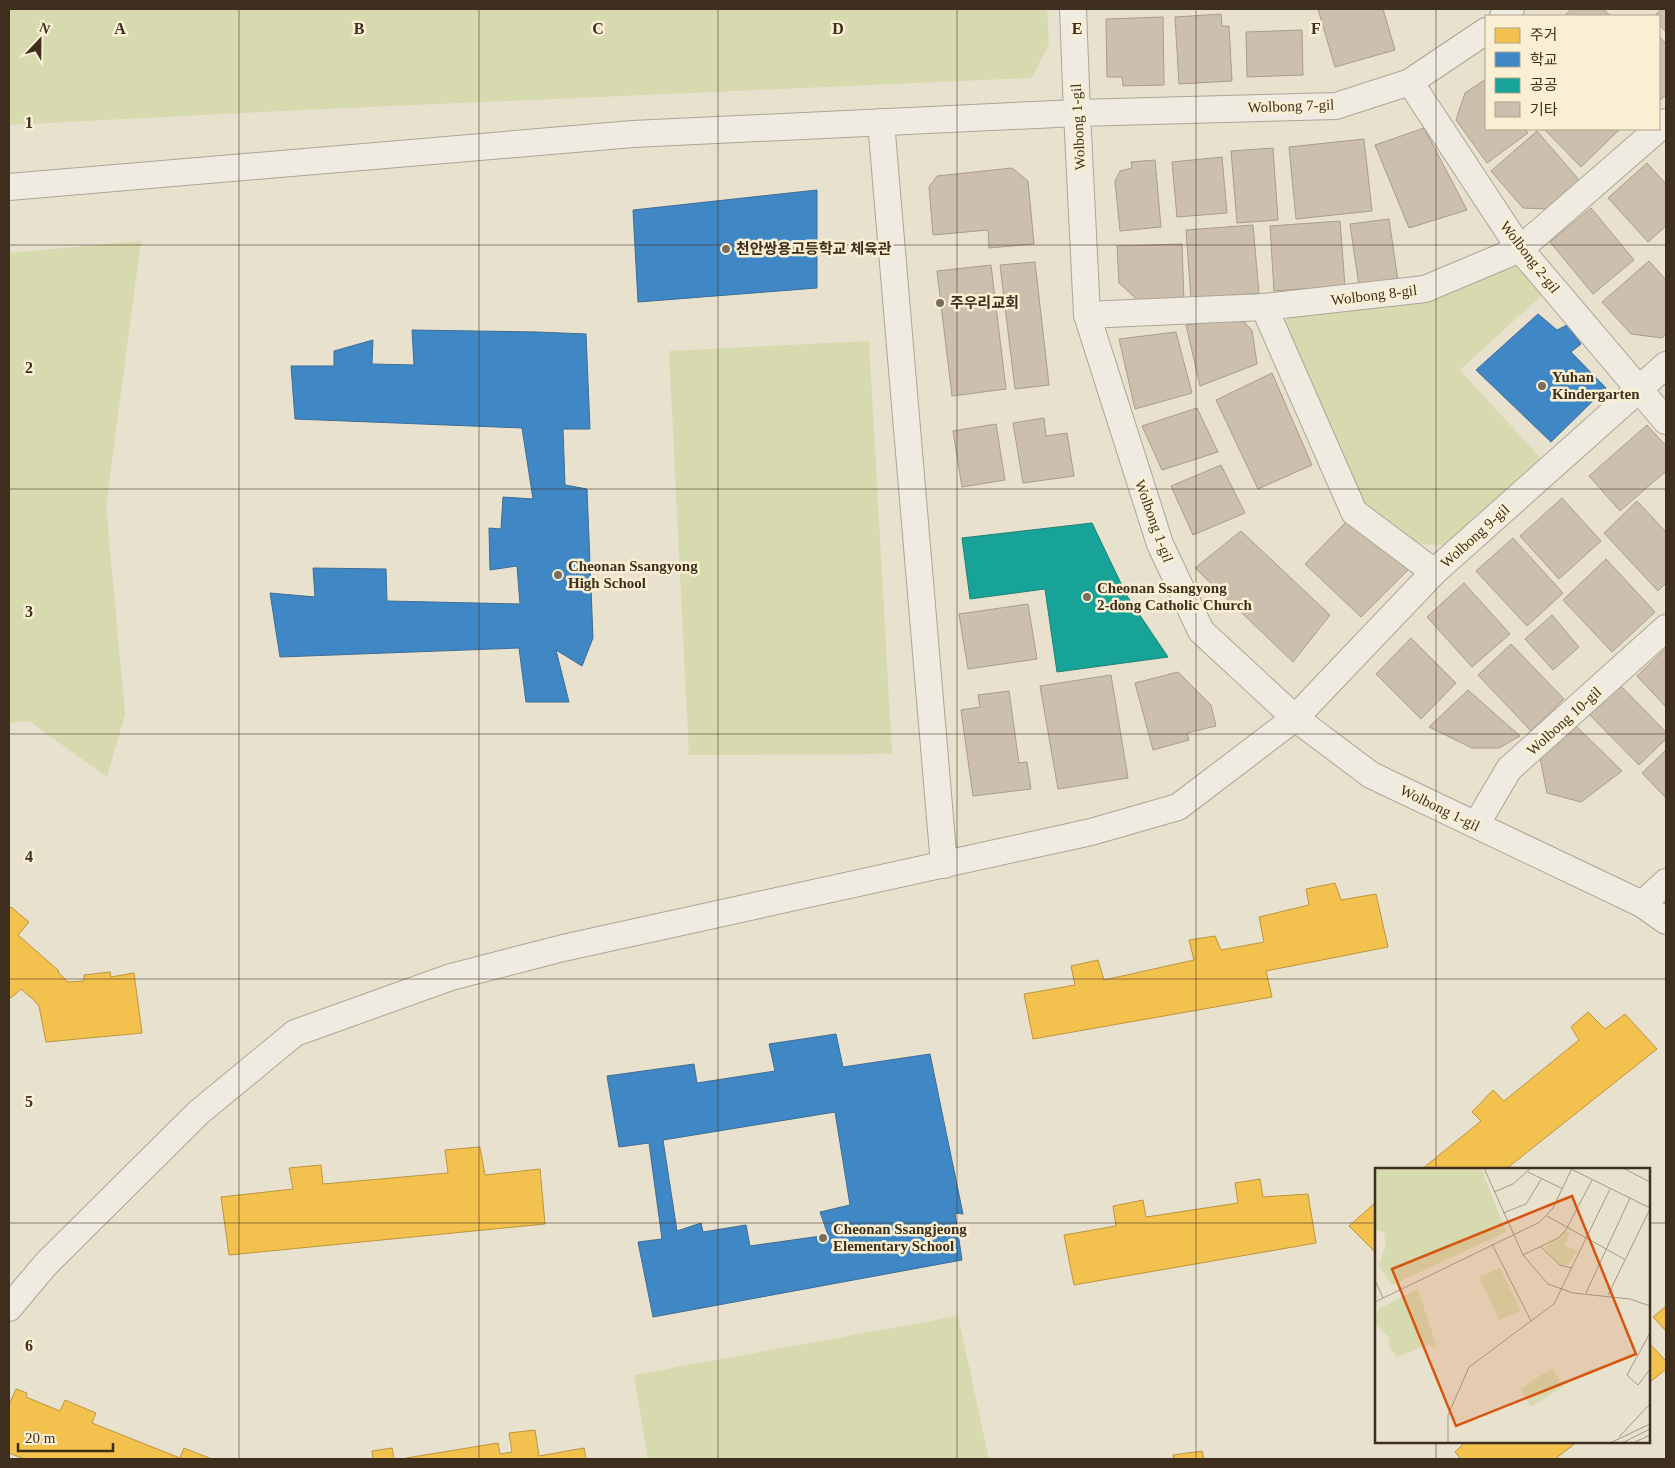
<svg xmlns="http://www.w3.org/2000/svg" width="1675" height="1468" font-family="'Times New Roman','Noto Sans KR',serif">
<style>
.green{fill:#d7d9af}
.homes{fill:#f2c14e;stroke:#bc953f}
.schools{fill:#3f88c5;stroke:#3f6d93;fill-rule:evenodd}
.public{fill:#17a398;stroke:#238073}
.building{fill:#ccbfae;stroke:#a99c8c}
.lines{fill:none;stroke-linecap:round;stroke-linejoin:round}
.street-casing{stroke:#ada596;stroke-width:28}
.street{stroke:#efebe1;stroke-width:26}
.grid{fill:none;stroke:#3e2e1d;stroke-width:1;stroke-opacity:0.55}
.poi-dot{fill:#7a6d5b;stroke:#f9f0d4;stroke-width:2}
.labels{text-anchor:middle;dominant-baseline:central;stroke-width:5;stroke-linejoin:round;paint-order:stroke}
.street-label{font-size:15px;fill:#3e2e1d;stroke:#f9f0d4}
.poi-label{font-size:15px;font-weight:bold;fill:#3e2e1d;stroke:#f9f0d4;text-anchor:start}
.inset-road{fill:none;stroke:#a49987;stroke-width:1}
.view{fill:#d7550e;fill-opacity:0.15;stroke:#d7550e;stroke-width:2.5}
.inset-edge{fill:none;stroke:#3e2e1d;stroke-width:2.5}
.grid-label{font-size:16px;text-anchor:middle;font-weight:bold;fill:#3e2e1d;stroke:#f9f0d4;stroke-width:5;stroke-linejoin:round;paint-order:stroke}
</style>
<rect width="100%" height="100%" fill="#e8e1ce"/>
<g class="green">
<polygon points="9,9 1047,9 1049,44 1032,78 301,110 9,125"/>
<polygon points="141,241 106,506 125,714 107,777 29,721 9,723 9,253"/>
<polygon points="1514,259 1543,294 1460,370 1544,462 1450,545 1413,544 1361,505 1284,324 1288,315"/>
<polygon points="869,341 892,754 689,755 669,351"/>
<polygon points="958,1316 989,1459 648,1459 634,1375"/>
</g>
<g class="homes">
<polygon points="1335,883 1341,900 1376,894 1388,947 1266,971 1272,997 1033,1039 1024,994 1075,985 1071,966 1098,960 1104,980 1194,960 1189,940 1215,936 1221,950 1264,942 1259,917 1309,905 1306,889"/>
<polygon points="11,907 29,922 18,935 59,971 58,972 68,982 84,981 84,975 110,972 111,977 134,973 142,1033 46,1042 39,1006 31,997 30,997 21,989 11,998 9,996 9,909"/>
<polygon points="1588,1012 1605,1029 1625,1014 1657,1049 1506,1169 1422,1169 1481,1121 1472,1112 1493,1090 1504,1101 1579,1040 1571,1027"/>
<polygon points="480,1147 485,1175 540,1169 545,1224 229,1255 221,1197 293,1189 289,1168 321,1165 323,1184 448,1173 445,1150"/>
<polygon points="1260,1179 1263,1197 1308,1194 1316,1243 1074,1285 1064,1235 1116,1226 1113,1206 1143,1200 1146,1217 1238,1203 1235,1183"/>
<polygon points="1376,1202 1376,1253 1349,1226"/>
<polygon points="1666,1306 1666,1331 1653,1317"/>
<polygon points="1649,1343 1666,1361 1666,1369 1649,1383"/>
<polygon points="16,1389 27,1393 26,1397 60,1411 65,1400 96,1413 92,1423 180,1458 184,1448 212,1459 24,1459 9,1453 9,1405"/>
<polygon points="535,1430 539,1456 584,1448 586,1459 406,1459 406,1458 498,1443 500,1454 512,1452 509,1433"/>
<polygon points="1465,1442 1577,1442 1555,1459 1459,1459 1460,1458 1455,1452"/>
<polygon points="392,1448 394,1459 373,1459 372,1451"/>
<polygon points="1202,1451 1204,1459 1174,1459 1173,1455"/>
</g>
<g class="schools">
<polygon points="817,190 817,288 638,302 633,210"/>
<polygon points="1538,314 1557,330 1567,325 1581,344 1571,352 1606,388 1551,442 1476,370"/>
<polygon points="412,330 537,332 586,334 590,429 563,429 565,485 587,489 593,638 582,666 556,650 569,702 526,702 519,648 280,657 270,593 315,597 313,568 386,569 387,601 520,604 517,566 490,570 489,528 501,529 503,497 533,499 522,428 295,419 291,366 334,366 334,351 373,340 372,364 414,365"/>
<path d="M 836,1034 L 843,1067 L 930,1054 L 963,1214 L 955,1213 L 962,1260 L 653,1317 L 638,1242 L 662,1239 L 649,1143 L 619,1147 L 607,1076 L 694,1064 L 697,1083 L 775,1071 L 769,1044 ZM 835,1112 L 850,1205 L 820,1212 L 828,1235 L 750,1246 L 746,1225 L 703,1232 L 701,1223 L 677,1231 L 663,1140 Z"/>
</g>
<polygon class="public" points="1092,523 1127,596 1168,657 1057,672 1045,589 970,599 962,538"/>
<g class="building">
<polygon points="1318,9 1383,9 1395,50 1335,67"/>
<polygon points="1572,9 1603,9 1611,16 1564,16"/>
<polygon points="1662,9 1666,9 1666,32 1659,24 1659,16 1654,16"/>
<polygon points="1221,14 1222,26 1229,26 1232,81 1179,84 1175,17"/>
<polygon points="1163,17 1164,85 1123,86 1122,77 1107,77 1106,19"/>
<polygon points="1302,30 1303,75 1247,77 1246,32"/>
<polygon points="1659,36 1666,44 1666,95 1659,101"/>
<polygon points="1486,79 1486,129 1525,129 1528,133 1487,163 1456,120 1465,93"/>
<polygon points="1424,128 1467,210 1409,228 1375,145"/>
<polygon points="1544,129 1618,129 1619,130 1581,167"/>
<polygon points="1537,131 1580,181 1548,209 1523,208 1491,171"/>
<polygon points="1364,139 1372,211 1296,219 1289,147"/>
<polygon points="1273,148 1278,220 1237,223 1231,151"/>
<polygon points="1222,157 1227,213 1177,217 1172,162"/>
<polygon points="1155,160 1161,227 1120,231 1115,181 1120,171 1132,168 1131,162"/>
<polygon points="1647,163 1666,184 1666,226 1648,242 1608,198"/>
<polygon points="1012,168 1028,181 1034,244 989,248 988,230 933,235 929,187 937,176"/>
<polygon points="1591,208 1634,260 1593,294 1550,242"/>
<polygon points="1389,219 1398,281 1359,286 1350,224"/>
<polygon points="1340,221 1345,286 1274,291 1270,226"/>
<polygon points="1253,225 1259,293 1191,299 1186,230"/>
<polygon points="1182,244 1184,302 1141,303 1119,283 1117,246"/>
<polygon points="1649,261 1666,280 1666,334 1662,338 1631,334 1602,302"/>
<polygon points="1035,262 1049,385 1015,389 1000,265"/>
<polygon points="991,265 1006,389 952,396 937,271"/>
<polygon points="1240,318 1252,330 1257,364 1200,386 1186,325"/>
<polygon points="1176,332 1192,393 1135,409 1119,339"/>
<polygon points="1272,373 1312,465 1258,489 1216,400"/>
<polygon points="1197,408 1218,452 1162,470 1142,426"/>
<polygon points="1044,418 1046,436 1067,433 1074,476 1023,483 1013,423"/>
<polygon points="996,424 1005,480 962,487 953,431"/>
<polygon points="1647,425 1666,446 1666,471 1620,511 1589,476"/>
<polygon points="1221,465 1245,513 1193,535 1171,486"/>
<polygon points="1562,498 1601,541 1559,579 1520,536"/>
<polygon points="1637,501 1666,532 1666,583 1658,591 1604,533"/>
<polygon points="1349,519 1408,570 1361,617 1305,564"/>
<polygon points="1241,531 1330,615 1293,662 1195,568"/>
<polygon points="1513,538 1563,593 1527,626 1476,571"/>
<polygon points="1606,559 1655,612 1612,652 1563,600"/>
<polygon points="1464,583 1510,634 1472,667 1427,617"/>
<polygon points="1028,604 1037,659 968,669 959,614"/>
<polygon points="1552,615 1579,647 1553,670 1525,639"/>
<polygon points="1411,638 1456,683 1421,719 1376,674"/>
<polygon points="1511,644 1564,699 1531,731 1478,675"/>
<polygon points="1666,648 1666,707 1637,676"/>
<polygon points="1178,672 1211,705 1216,726 1187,733 1189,740 1153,750 1135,683"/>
<polygon points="1111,675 1128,778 1058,789 1040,686"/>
<polygon points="1619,684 1666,732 1666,739 1639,765 1589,714"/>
<polygon points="1468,690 1520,736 1499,748 1472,748 1429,727"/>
<polygon points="1009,691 1019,763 1027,762 1031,789 973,796 961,710 980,707 978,695"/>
<polygon points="1575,725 1622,771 1581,802 1547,793 1540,758"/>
<polygon points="1666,750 1666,798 1642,773"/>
</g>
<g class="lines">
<defs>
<g id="street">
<polyline points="1073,9 1077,113 1087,315 1160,544 1201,631 1295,718 1371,775 1642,904 1666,921"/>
<polyline points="1503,16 1511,9"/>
<polyline points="1410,82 1520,249 1666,421"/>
<polyline points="881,122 944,865"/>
<polyline points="9,187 633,134 1077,113 1336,106 1410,82 1486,31"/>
<polyline points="1264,307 1354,512 1434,572"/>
<polyline points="1087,315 1264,307 1425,289 1520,249 1666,122"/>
<polyline points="1476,825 1509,769 1666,628"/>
<polyline points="1642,904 1666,882"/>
<polyline points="9,1308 46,1264 198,1113 295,1033 451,977 563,948 1091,832 1178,807 1295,718 1434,572 1666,365"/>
</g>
</defs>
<use href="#street" class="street-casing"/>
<use href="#street" class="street"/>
</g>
<path class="grid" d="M 239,9 L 239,1459M 479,9 L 479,1459M 718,9 L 718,1459M 957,9 L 957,1459M 1196,9 L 1196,1459M 1436,9 L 1436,1169M 9,245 L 1666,245M 9,489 L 1666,489M 9,734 L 1666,734M 9,979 L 1666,979M 9,1223 L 1376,1223M 1649,1223 L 1666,1223M 1436,1442 L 1436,1459"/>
<g class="poi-dot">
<circle cx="726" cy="249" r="5"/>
<circle cx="940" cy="303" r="5"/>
<circle cx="1542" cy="386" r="5"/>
<circle cx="558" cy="575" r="5"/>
<circle cx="1087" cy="597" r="5"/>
<circle cx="823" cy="1238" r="5"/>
</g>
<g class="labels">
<g class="street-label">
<text transform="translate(1291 106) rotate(-2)">Wolbong 7-gil</text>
<text transform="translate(1078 127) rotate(-93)">Wolbong 1-gil</text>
<text transform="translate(1530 257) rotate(52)">Wolbong 2-gil</text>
<text transform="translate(1374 295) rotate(-7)">Wolbong 8-gil</text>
<text transform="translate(1154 521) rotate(70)">Wolbong 1-gil</text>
<text transform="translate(1475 536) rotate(-42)">Wolbong 9-gil</text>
<text transform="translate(1564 721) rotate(-42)">Wolbong 10-gil</text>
<text transform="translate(1440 808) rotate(26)">Wolbong 1-gil</text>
</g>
<g class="poi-label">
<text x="736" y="249">천안쌍용고등학교 체육관</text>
<text x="950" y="303">주우리교회</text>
<text x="1552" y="377">Yuhan<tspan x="1552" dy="17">Kindergarten</tspan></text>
<text x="568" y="566">Cheonan Ssangyong<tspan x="568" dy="17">High School</tspan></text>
<text x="1097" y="588">Cheonan Ssangyong<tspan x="1097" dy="17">2-dong Catholic Church</tspan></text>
<text x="833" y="1229">Cheonan Ssangjeong<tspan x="833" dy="17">Elementary School</tspan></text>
</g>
</g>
<g transform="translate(1375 1168)">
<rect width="275" height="275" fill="#e8e1ce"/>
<path d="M 0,0 L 106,0 L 131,64 L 17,117 L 4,98 L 11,76 L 9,64 L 0,62 ZM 191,63 L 195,65 L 190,77 L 203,83 L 192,98 L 185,96 L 169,80 ZM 125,100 L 146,143 L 124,152 L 104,109 ZM 43,121 L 62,180 L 52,177 L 22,189 L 15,180 L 14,169 L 0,156 L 3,141 ZM 177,200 L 189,218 L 156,239 L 145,221 Z" fill="#d7d9af"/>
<path class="inset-road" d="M 109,0 L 148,87 L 173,116 L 198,125 L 255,131 L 275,138M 194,0 L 275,40M 248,0 L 275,14M 153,4 L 188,21M 119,24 L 138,16 L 156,0M 128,45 L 151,36 L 167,10M 172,48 L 249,91M 117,76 L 156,153M 166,79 L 185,97 L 196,100M 148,87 L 183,70 L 191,62 L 217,12M 0,112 L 8,130M 211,125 L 255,30M 233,127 L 275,41M 0,134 L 165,54 L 178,40 L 197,0M 275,165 L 252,207 L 263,217 L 275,201M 244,269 L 275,236M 73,275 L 73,247 L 94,199 L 179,136 L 235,21M 235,275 L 275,256M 247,275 L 275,261M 258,275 L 275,267"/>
<path class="view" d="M 197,28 L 261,186 L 81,258 L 17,101 Z"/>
<rect width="275" height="275" class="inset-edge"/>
</g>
<g class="grid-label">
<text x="120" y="34">A</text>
<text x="359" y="34">B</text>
<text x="598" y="34">C</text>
<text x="838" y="34">D</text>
<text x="1077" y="34">E</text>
<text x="1316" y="34">F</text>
<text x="29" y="128">1</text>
<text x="29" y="373">2</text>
<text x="29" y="617">3</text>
<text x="29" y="862">4</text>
<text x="29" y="1107">5</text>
<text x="29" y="1351">6</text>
</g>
<rect width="1675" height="1468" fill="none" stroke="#3e2e1d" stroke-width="20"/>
<rect x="1485" y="15" width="175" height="115" fill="#f9f0d4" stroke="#aea28b"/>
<rect x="1495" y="28" width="25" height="15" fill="#f2c14e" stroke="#aea28b"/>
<text x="1530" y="40" font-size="15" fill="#3e2e1d">주거</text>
<rect x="1495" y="52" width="25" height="15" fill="#3f88c5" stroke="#aea28b"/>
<text x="1530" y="65" font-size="15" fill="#3e2e1d">학교</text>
<rect x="1495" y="78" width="25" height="15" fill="#17a398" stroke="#aea28b"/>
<text x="1530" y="90" font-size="15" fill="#3e2e1d">공공</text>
<rect x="1495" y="102" width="25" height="15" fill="#ccbfae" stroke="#aea28b"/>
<text x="1530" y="115" font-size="15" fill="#3e2e1d">기타</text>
<g transform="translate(40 40) rotate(22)" stroke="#f9f0d4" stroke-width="4" paint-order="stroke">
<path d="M0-4L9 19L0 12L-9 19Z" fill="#3e2e1d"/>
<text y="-8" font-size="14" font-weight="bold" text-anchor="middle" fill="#3e2e1d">N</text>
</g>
<path d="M18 1443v8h95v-8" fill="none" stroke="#3e2e1d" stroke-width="2.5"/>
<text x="25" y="1443" font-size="15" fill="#3e2e1d" stroke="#f9f0d4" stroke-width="4" paint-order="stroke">20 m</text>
</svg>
